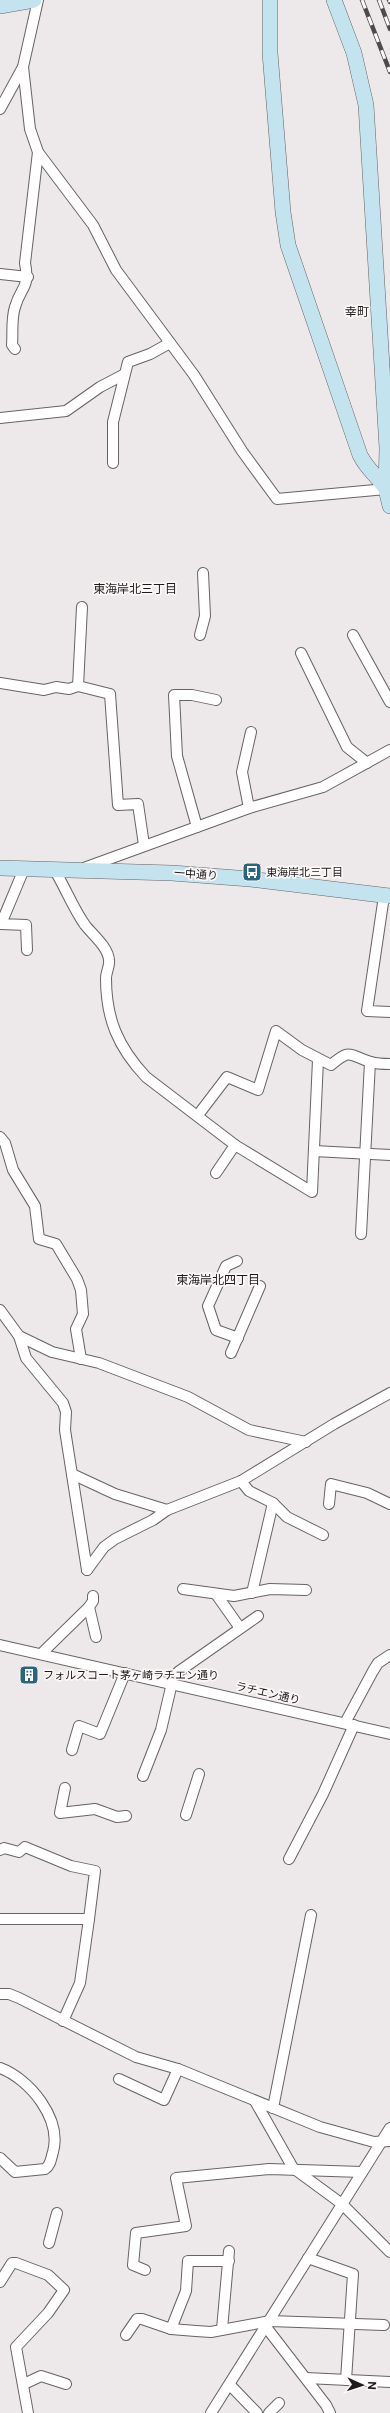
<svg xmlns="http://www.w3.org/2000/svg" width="390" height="2413" font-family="'Public Sans','Noto Sans JP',sans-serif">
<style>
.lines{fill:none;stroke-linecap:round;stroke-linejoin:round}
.street-casing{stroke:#676364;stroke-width:12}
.secondary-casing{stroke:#676364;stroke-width:16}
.street{stroke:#fff;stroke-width:10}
.secondary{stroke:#c3e3ee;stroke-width:15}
.rail-casing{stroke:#4d4a4b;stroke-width:4.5}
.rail{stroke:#fbf7f7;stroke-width:3;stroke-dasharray:9;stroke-linecap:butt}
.labels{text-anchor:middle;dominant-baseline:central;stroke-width:3.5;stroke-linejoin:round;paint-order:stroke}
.poi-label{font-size:11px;fill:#1c1a1b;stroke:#fbf7f7;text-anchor:start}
.street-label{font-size:11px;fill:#1c1a1b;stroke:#fbf7f7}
.neighbourhood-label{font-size:12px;fill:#1c1a1b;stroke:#fbf7f7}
</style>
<rect width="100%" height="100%" fill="#ede9ea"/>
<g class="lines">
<defs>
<g id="street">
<polyline points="23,67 30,129 38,152 93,225 116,270 194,375 242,451 277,499 386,489"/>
<polyline points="0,109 23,67 38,0"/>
<polyline points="0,274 28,277"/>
<path d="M 15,349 L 12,345 C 13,333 11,319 15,307 C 21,286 30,289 25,263 L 38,152"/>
<polyline points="0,418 66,411 100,387 123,375"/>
<polyline points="113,463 113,422 128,362 150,354 170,343"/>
<polyline points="200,635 205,616 203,573"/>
<polyline points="353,635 390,702"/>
<polyline points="301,653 347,747 367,763"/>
<polyline points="0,683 44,690 56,687 69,689 78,686 110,694 118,805 138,804 144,845"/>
<polyline points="78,686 82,607"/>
<polyline points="249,808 242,772 251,732"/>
<polyline points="197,827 177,756 174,695 192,695 216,700"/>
<polyline points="84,868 249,808 323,787 390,750"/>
<polyline points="24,869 1,924 26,925 27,950"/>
<path d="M 54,869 C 65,887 73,908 85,925 C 93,935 108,947 109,960 C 110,966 106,972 106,978 C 106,1019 118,1047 146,1077 L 235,1145 L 312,1192 L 318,1060"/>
<polyline points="384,896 367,1011 390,1012"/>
<path d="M 198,1115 L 227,1077 L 258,1090 L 276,1031 L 302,1050 L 331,1065 C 352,1047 349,1056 371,1062 C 377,1064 384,1064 390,1064"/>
<polyline points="0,1137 5,1143 13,1170 35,1206 39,1239 56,1244 77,1279 81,1290 83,1314 76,1329 81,1359"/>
<polyline points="314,1151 390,1155"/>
<polyline points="216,1173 235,1145"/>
<polyline points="361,1234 370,1062"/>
<polyline points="237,1261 226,1266 208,1306 216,1330 238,1338"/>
<polyline points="0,1310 19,1336 52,1352 99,1363 188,1397 249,1430 306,1442"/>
<polyline points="19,1336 26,1358 63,1403 66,1412 65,1430 87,1570"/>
<polyline points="231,1353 260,1286"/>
<polyline points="72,1474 115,1494 167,1510"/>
<polyline points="241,1481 249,1491 273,1503 287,1517 323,1535"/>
<polyline points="329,1504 331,1484 367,1493 390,1504"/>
<polyline points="87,1570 104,1547 115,1539 153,1520 167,1510 241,1481 334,1424 390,1393"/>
<polyline points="183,1589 234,1596 270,1589 306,1590"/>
<polyline points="252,1593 273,1503"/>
<polyline points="216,1594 240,1628"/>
<polyline points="93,1596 93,1601 89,1607 96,1637"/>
<polyline points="0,1645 390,1734"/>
<polyline points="41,1654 89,1607"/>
<polyline points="178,1672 258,1616"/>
<polyline points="345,1723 373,1671 378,1663 390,1655"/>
<polyline points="72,1750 79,1726 100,1734 125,1673"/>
<polyline points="143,1776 161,1730 172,1683"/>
<polyline points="65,1788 60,1813 95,1809 117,1817 126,1816"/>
<polyline points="186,1815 199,1774"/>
<polyline points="0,1850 4,1848 19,1852 25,1847 71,1866 95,1871 89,1919"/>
<polyline points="289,1859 323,1794 354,1725"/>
<polyline points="0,1919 89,1919 80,1983 63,2021"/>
<polyline points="0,1994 9,1994 19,1998 136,2057 178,2069 320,2127 374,2142 390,2141"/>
<path d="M 0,2068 C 30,2079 62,2119 53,2152 C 51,2158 51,2165 45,2169 L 15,2172 L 0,2158"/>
<polyline points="119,2079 164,2100 178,2069"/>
<polyline points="255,2101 293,2168 342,2204 390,2252"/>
<polyline points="273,2108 311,1915"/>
<polyline points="49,2243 57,2213"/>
<polyline points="308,2258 353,2274 346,2380"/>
<polyline points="145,2270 133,2265 136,2233 186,2226 176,2178 269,2169 362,2172"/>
<polyline points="0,2282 12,2263 16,2263 48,2275 64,2290 48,2313 16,2347 28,2413"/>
<polyline points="266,2327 326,2405 330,2413"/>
<polyline points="171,2329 186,2291 188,2261 229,2261"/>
<polyline points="222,2329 229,2251"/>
<polyline points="126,2335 137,2319 142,2319 171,2329 196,2331 211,2332 270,2321 384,2325"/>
<polyline points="306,2378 390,2382"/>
<polyline points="24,2384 41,2376 66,2384"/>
<polyline points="230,2385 257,2413"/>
<polyline points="211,2413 390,2128"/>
<polyline points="269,2413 279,2403"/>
</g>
<g id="secondary">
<path d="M 270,0 L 270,53 L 283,212 L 288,245 L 360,455 C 368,471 377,475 386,489"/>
<polyline points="334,0 354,53 366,105 387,448 386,489 390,506"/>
<polyline points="0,6 34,0"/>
<polyline points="0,868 172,873 250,879 390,896"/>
</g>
</defs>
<use href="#street" class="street-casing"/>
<use href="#secondary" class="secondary-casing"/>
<use href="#street" class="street"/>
<use href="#secondary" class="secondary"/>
<defs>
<g id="rail">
<polyline points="362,0 390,72"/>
<polyline points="379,0 390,29"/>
<polyline points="389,0 390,2"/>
</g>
</defs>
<use href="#rail" class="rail-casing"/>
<use href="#rail" class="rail"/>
</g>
<defs>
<symbol id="bus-square" viewBox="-11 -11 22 22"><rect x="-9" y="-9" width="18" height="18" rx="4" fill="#29667d" stroke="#fbf7f7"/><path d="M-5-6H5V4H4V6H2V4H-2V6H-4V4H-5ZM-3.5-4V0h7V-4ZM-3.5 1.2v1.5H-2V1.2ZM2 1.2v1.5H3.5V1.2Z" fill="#fff"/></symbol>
<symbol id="building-square" viewBox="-11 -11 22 22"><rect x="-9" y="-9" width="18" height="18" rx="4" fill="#29667d" stroke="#fbf7f7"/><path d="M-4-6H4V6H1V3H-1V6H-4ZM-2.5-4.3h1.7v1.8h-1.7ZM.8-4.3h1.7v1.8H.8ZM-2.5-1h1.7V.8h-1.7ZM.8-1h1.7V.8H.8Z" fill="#fff"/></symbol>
</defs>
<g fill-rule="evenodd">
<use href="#bus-square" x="241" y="861" width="22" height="22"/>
<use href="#building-square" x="18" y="1664" width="22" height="22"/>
</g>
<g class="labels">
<g class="poi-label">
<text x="266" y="872">東海岸北三丁目</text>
<text x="43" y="1675">フォルスコート茅ヶ崎ラチエン通り</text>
</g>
<g class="street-label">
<text transform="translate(196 874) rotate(4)">一中通り</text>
<text transform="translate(268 1693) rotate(13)">ラチエン通り</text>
</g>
<g class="neighbourhood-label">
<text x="357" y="312">幸町</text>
<text x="135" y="589">東海岸北三丁目</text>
<text x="218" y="1280">東海岸北四丁目</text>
</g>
</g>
<g transform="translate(362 2385) rotate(93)" stroke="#fbf7f7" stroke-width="3" paint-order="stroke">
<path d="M0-3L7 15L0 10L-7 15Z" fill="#1c1a1b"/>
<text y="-6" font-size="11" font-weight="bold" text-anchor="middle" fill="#1c1a1b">N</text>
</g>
</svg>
